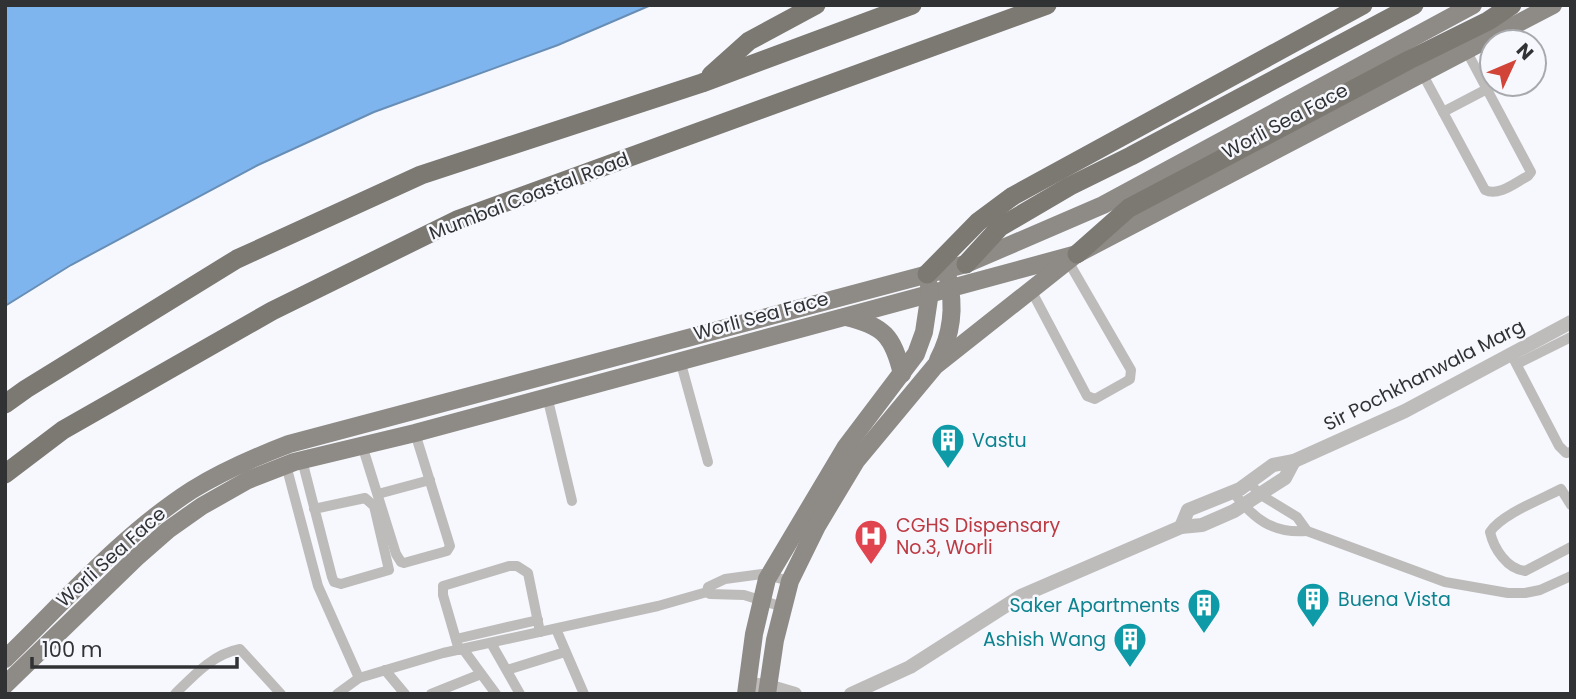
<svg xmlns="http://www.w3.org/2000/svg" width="1576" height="699" font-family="Poppins,sans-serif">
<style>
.water{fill:#7fb5ee;stroke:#688eb6;stroke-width:2}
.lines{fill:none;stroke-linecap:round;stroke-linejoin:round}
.minor{stroke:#bebcba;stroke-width:10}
.tertiary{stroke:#bebcba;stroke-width:14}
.primary{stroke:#8e8a85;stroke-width:18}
.motorway{stroke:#7c7872;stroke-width:19}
.labels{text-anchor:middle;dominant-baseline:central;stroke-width:5;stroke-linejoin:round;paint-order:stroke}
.street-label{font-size:19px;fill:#313234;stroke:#f6f8fe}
.culture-label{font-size:19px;fill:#0d838f;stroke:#f6f8fe;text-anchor:start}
.health-label{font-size:19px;fill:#be3a42;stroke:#f6f8fe;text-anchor:start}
</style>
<rect width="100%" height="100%" fill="#f6f8fe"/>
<polygon class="water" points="5,5 651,5 558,45 374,112 258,165 71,265 5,306"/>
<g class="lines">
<g class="minor">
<path d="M 1422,73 L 1485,190 C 1499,197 1516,182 1528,176 L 1531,172 L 1466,50"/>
<polyline points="1443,112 1487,89"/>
<polyline points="1031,290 1087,396 1095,399 1127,381 1130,379 1131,370 1068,261"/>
<polyline points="1511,354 1559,446 1566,453 1571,452"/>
<polyline points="680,360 708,462"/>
<polyline points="1517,364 1571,337"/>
<polyline points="547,396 572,501"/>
<polyline points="362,445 396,554 401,562 404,563 447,551 450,546 415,433"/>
<polyline points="302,460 332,577 334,582 341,584 389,570 374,506 365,498 314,509"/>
<polyline points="286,465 318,586 359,678"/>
<path d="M 1233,492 C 1253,518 1272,534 1307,531 L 1297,517 L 1261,495 L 1255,489"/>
<polyline points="378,494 430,480"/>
<path d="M 1571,505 L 1561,489 C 1542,499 1502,514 1490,532 C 1494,549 1507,569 1525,571 L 1571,547"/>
<polyline points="1307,531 1445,582 1508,593 1525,593 1540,590 1571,576"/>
<polyline points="783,607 744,595 710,594 707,592 708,587 725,579 762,574 790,581"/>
<polyline points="556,629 584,694"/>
<polyline points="456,639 538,620"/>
<polyline points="491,643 520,694"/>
<polyline points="463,649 496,694"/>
<polyline points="459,650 443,595 443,586 509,566 517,566 528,573 540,632"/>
<polyline points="385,670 405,694"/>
<polyline points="507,670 565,652"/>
<path d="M 175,694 C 194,675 213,654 240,649 L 281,694"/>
<polyline points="337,694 359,678 443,653 658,606 707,592"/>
<polyline points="431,694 481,674"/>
</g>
<g class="tertiary">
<polyline points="1294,461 1405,411 1571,322"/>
<polygon points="1294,461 1285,478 1234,511 1202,525 1181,527 1188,510 1240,489 1273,465"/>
<polyline points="747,684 768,686 795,694"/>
<polyline points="851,694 910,667 1021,596 1181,527"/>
</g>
<g class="primary">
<path d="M 846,317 C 884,326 893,336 902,374"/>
<path d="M 938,360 C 952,334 955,307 948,278"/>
<path d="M 5,659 C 65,601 122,535 192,490 C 223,471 255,457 289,444 L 966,264 L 1103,205 L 1473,5"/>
<polyline points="5,685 136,558 168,530 202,506 248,480 294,462 415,433 1077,254 1553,5"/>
<polyline points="746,694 754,634 767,579 845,448 916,354 924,332 930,292 929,285"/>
<polyline points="767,694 775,640 790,581 817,526 856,461 935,366 1074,256"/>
</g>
<g class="motorway">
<polyline points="711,75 749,41 816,5"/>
<polyline points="1077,254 1129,208 1409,60 1488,21 1512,5"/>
<polyline points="966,264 1000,227 1070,186 1131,156 1414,5"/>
<polyline points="927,274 978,222 1013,196 1363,5"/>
<polyline points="5,404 26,389 237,259 421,175 702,83 912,5"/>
<polyline points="5,474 63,430 272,311 457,220 1047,5"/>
</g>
</g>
<defs>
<symbol id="building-pin" viewBox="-11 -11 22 30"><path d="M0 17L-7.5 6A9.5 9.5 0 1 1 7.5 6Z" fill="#0f9aa8" stroke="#f6f8fe"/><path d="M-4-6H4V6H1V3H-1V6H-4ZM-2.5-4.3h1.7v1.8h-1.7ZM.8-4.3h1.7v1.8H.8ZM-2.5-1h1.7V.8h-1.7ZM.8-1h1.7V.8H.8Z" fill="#fff"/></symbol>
<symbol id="hospital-pin" viewBox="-11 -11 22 30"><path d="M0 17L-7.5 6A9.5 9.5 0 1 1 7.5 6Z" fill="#e0444e" stroke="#f6f8fe"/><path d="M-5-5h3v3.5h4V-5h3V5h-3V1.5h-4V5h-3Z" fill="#fff"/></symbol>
</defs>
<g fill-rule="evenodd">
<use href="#building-pin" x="929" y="421" width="38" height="52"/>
<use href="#hospital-pin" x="852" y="517" width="38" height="52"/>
<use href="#building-pin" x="1294" y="580" width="38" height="52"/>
<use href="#building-pin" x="1185" y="586" width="38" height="52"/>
<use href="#building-pin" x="1111" y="620" width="38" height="52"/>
</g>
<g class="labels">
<g class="street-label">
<text transform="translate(1285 121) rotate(-28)">Worli Sea Face</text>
<text transform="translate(529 196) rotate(-21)">Mumbai Coastal Road</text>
<text transform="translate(761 316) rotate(-15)">Worli Sea Face</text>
<text transform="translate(1424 375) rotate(-27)">Sir Pochkhanwala Marg</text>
<text transform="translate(111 557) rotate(-42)">Worli Sea Face</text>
</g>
<g class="culture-label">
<text x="972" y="440">Vastu</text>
<text x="1338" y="599">Buena Vista</text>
<text x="1180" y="605" text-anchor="end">Saker Apartments</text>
<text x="1106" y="639" text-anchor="end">Ashish Wang</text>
</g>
<g class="health-label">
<text x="896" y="525">CGHS Dispensary<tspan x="896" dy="22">No.3, Worli</tspan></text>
</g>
</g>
<rect width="1576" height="699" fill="none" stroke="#313234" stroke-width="14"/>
<g transform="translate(1513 63) rotate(46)"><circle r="33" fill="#f6f8fe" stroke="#a7a9ad" stroke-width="2"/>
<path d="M0-5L12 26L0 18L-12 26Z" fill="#d14437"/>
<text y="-10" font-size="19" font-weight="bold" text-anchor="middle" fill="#313234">N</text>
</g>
<path d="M32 657v10h205v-10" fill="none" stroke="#313234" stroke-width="3.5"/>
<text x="42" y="657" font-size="21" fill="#313234" stroke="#f6f8fe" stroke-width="5" paint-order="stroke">100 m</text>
</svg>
